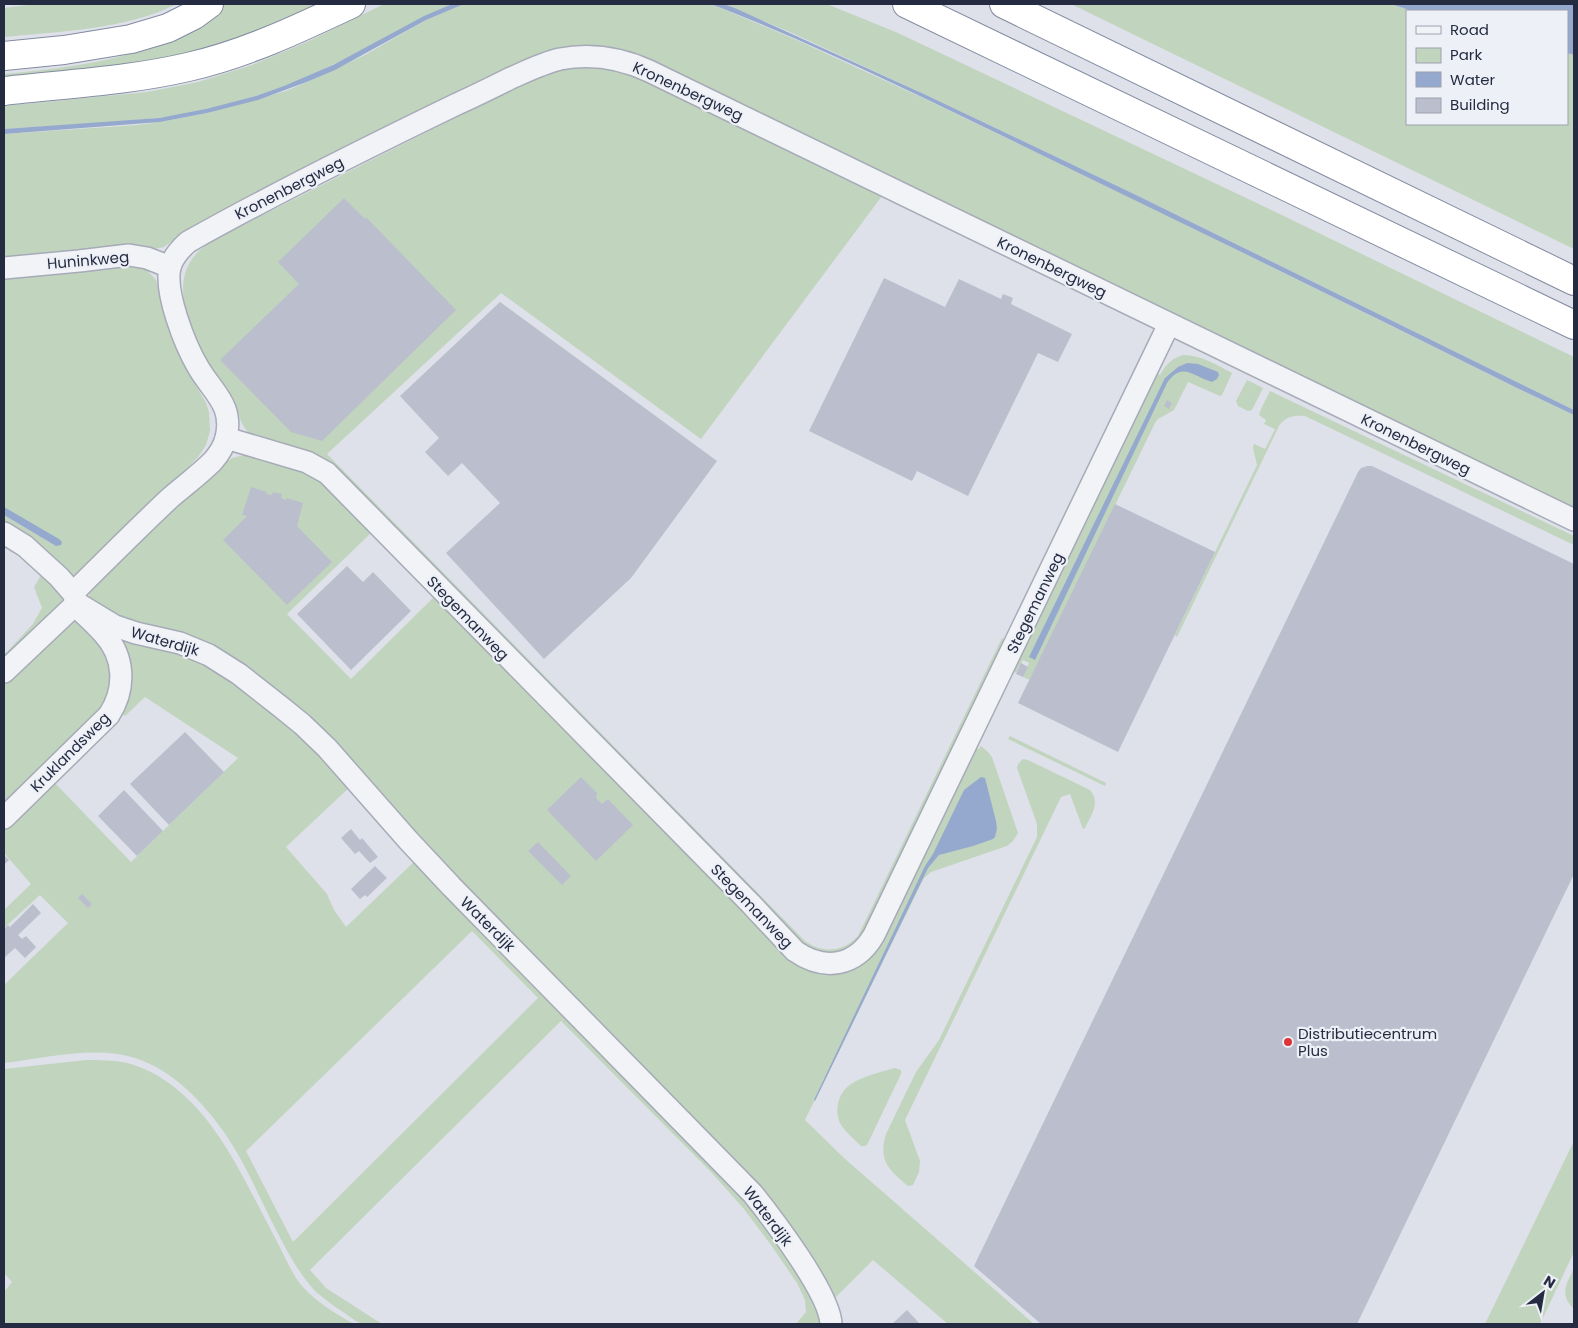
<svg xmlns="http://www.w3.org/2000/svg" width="1578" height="1328" font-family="Poppins,sans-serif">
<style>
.green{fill:#c1d4be;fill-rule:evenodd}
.water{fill:#95a9ce}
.building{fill:#bbbfcd}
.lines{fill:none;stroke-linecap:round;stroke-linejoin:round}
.minor-casing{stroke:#a6abb7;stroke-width:24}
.highway-casing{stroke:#848ca2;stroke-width:30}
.minor{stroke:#f1f3f7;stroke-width:21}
.highway{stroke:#fff;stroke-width:28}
.poi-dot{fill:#dd3438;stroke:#eef0f7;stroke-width:2}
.labels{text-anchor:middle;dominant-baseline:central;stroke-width:4.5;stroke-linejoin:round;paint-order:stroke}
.street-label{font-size:15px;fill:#252c42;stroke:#eef0f7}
.poi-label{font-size:15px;fill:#252c42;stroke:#eef0f7;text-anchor:start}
</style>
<rect width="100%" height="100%" fill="#dee1e9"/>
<g class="green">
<path d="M 36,4 L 177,4 C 124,30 62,31 4,37 L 4,8 Z"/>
<path d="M 224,4 L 324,4 L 245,40 L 178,58 L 4,81 L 4,74 C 44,70 83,66 122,56 C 132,53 142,52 152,48 C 178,38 202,22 224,4 Z"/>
<path d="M 384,4 L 452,4 C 386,34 326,75 256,96 C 218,108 177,117 137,120 C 93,124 48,126 4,129 L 4,106 L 147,92 L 198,82 L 252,65 L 309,41 Z"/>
<polygon points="464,4 711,4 790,37 925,99 1132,198 1517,388 1574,415 1574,508 605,47 182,234 164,247 150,250 4,260 4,134 137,125 160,122 207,113 286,91 309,81 365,55 426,20"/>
<polygon points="724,4 827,4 898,33 1261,205 1574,357 1574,410 1134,194 926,95 792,33"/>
<polygon points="1071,4 1391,4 1412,11 1407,11 1407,124 1567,124 1567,53 1574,55 1574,249"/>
<path d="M 574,67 L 602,68 L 634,76 L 882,196 L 701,439 L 501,293 L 327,454 L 805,941 C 823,954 843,952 858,936 L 1002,638 L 1006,642 L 866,931 L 850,949 L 825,955 L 802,944 L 343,477 L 249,433 C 239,423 240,414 234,403 C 231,398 228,394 225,390 C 202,356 160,287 199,251 C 211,241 228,233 241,226 L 520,85 L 548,73 Z"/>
<polygon points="125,262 146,269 156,280 173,340 181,359 206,403 209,412 210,431 206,445 198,457 167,489 69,580 4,529 4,515 56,546 4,507 4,276"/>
<path d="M 1183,355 C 1201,355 1217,365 1232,373 L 1222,395 L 1220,396 L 1188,382 L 1174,410 L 1158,419 L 1155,423 L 1030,680 L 1023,677 L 1029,663 L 1023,660 L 1016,673 L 1012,671 L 1156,373 L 1160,375 C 1166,364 1171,359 1183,355 Z"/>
<polygon points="1247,380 1263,388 1252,410 1248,411 1238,406 1236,401"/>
<path d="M 1270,391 L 1574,536 L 1574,545 L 1305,416 C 1294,415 1288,416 1280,424 L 1177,637 L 1175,635 L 1257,465 L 1253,448 L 1254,444 L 1265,449 L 1275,429 L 1264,424 L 1266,420 L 1259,415 L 1261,409 Z"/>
<polygon points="244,455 251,455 304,471 321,480 372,532 287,614 351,679 435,596 790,958 848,970 975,747 979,749 981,746 987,751 992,757 1018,833 1013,841 1007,846 931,872 924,878 805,1120 844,1158 1034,1324 948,1324 873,1260 830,1303 785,1230 277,699 128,627 88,599 90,591 132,548 222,465 232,458"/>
<polygon points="21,548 66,601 4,666 4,655 33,624 42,608 34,587 41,575"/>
<polygon points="69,621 79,621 100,639 114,668 108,703 4,809 4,679"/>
<path d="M 114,633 L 176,645 L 257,692 L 352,785 L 286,847 L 327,894 L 334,910 L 346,927 L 419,857 L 768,1217 L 826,1324 L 796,1324 L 806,1312 L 805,1300 L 797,1283 L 771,1245 L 744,1209 L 712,1173 L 561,1021 L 310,1270 L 326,1288 L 382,1324 C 376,1324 368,1326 363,1324 C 355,1322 347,1314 340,1310 C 332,1305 324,1298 316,1292 C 303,1278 293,1262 284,1245 C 264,1209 249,1169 226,1135 C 204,1103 173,1070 135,1058 C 96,1045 44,1058 4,1063 L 4,985 L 68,923 L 40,895 L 4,928 L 4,910 L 31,884 L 4,853 L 4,826 L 52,780 L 131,862 L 238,758 L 145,697 L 125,716 L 120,711 ZM 472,931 L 538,998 L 293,1242 L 246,1151 Z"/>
<polygon points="1010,736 1106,783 1105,786 1008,739"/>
<path d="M 1023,759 L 1028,760 L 1090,790 C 1101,803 1091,815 1085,828 L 1083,829 L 1070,794 L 1061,797 L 905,1120 L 920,1161 L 919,1172 L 913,1185 L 908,1186 C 889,1170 878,1161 886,1134 L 916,1072 L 939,1040 L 1037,837 L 1037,824 L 1017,768 L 1018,764 Z"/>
<path d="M 86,1060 C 100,1060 114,1060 127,1063 C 204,1084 239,1170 273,1234 C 281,1248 292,1275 302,1286 C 317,1303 335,1313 354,1324 L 4,1324 L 4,1292 L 12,1282 L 4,1273 L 4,1069 Z"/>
<path d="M 895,1068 L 901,1070 L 901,1074 L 867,1145 L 864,1146 L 861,1146 C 855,1140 849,1135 844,1129 C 833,1116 836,1094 851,1084 C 863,1076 881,1072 895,1068 Z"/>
<polygon points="1574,1141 1574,1252 1540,1324 1485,1324"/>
<path d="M 1574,1268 L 1574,1286 L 1573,1289 L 1574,1292 L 1574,1309 C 1559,1294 1566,1285 1574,1268 Z"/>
</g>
<g class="water">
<polygon points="452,4 464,4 426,20 335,70 309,81 258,100 207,113 160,122 4,134 4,129 159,118 206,109 256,96 284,86 333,65 424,16"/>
<path d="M 711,4 L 724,4 L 737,9 L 926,95 L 1134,194 L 1574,410 L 1574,415 L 1517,388 C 1348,304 1179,221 1009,139 C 911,92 813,43 711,4 Z"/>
<polygon points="1391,4 1574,4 1574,55 1567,53 1567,11 1412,11"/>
<path d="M 1187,363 L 1198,364 L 1218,372 L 1219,375 L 1217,379 L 1212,382 C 1193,376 1182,361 1167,383 L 1035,660 L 1029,657 L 1165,378 L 1178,367 Z"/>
<polygon points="4,507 59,539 62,542 61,545 56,546 4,515"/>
<polygon points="981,777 985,778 996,821 997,829 995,837 993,839 973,846 939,855 928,868 815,1101 814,1100 925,866 933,854 964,790"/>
</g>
<g class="building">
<polygon points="344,198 365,219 366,217 456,310 322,441 291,432 220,360 299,284 278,262"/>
<polygon points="884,278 945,307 959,279 1001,299 1003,294 1013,298 1011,304 1072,334 1058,362 1038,353 968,496 917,471 912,481 809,431"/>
<polygon points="500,302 717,461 631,578 544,659 446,553 500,503 462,463 448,476 425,452 439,438 400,396"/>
<polygon points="1167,400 1172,403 1169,409 1164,406"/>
<polygon points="1367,466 1372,466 1574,564 1574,874 1357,1324 1041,1324 974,1266 1358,472 1361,468"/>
<polygon points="251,487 267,492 266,494 272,495 273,492 282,494 281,498 286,500 287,498 303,503 297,526 332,562 287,605 223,540 247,516 242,515"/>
<polygon points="1115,504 1215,552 1118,752 1018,703"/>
<polygon points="347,566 363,582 373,572 411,611 351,670 297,614"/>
<polygon points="1021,663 1028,667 1023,677 1016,674"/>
<polygon points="185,732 224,772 169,825 130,784"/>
<polygon points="581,777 597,793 596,798 602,804 608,799 633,825 596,861 547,810"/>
<polygon points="124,790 163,831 137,856 98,816"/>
<polygon points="351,829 360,840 362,838 378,857 370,863 359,851 355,854 341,838"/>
<polygon points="538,842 571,876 562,885 528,851"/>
<polygon points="4,855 9,860 4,865"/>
<polygon points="375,866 387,878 367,897 365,895 360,899 351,889"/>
<polygon points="82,894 92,904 88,908 78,898"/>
<polygon points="33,904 41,913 18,935 22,939 26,936 36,947 25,958 15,948 4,958 4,929 8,925 10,927"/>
<polygon points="907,1310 920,1324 892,1324"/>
</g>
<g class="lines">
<defs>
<g id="minor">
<polyline points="4,268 79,261 129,255 147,258 170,267"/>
<path d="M 226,438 L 307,462 L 327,473 L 751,904 L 795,951 C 825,972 856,966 874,935 L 1169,324"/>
<path d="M 4,533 L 25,546 L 59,577 L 73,593 L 77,603 L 115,626 L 136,633 L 180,643 L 209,655 L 239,674 L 281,707 L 302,724 L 327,748 L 408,840 L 451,886 L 753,1194 C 773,1219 830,1294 831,1324"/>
<path d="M 73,593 C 105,561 137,529 170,498 C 184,486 200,474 213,461 C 219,454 224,446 226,438 C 234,405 213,393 198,367 C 185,345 164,292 170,267 C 173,257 180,249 188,242 C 275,193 366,148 457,104 C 475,96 493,87 511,78 C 527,71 543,63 560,59 C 591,53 621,58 649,71 L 1574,520"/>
<path d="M 4,672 L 77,603 L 79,609 C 87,617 96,625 104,634 C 125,657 126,689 109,715 L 4,818"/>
</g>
<g id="highway">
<polyline points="907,4 1574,325"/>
<polyline points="1004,4 1574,281"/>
<polyline points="4,56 64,50 131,39 168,28 194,15 209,4"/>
<path d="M 4,91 C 65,84 128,81 188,67 C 245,54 298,29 351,4"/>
</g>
</defs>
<use href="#minor" class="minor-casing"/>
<use href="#highway" class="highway-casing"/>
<use href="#minor" class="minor"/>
<use href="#highway" class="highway"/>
</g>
<circle class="poi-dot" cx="1288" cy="1042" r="5"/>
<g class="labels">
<g class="street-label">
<text transform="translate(688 91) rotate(25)">Kronenbergweg</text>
<text transform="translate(289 188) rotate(-27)">Kronenbergweg</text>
<text transform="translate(88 260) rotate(-5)">Huninkweg</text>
<text transform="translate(1052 267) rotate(26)">Kronenbergweg</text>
<text transform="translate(1416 444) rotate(26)">Kronenbergweg</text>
<text transform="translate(1035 603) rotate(-64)">Stegemanweg</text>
<text transform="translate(468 618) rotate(46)">Stegemanweg</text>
<text transform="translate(165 641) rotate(16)">Waterdijk</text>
<text transform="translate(70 752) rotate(-45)">Kruklandsweg</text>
<text transform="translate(752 906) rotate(46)">Stegemanweg</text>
<text transform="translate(488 924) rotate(45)">Waterdijk</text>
<text transform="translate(768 1216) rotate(53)">Waterdijk</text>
</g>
<g class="poi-label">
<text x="1298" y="1033">Distributiecentrum<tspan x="1298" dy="17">Plus</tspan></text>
</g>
</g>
<rect width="1578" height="1328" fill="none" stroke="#252c42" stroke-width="10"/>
<rect x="1406" y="10" width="162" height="115" fill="#eef0f7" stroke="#9ea2af"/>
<rect x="1416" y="26" width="25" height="8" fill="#f1f3f7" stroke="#9ea2af"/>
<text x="1450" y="35" font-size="15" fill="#252c42">Road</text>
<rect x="1416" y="48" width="25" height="15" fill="#c1d4be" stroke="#9ea2af"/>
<text x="1450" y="60" font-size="15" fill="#252c42">Park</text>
<rect x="1416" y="72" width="25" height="15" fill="#95a9ce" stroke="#9ea2af"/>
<text x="1450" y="85" font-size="15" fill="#252c42">Water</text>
<rect x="1416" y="98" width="25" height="15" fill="#bbbfcd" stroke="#9ea2af"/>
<text x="1450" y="110" font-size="15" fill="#252c42">Building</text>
<g transform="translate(1543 1293) rotate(31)" stroke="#eef0f7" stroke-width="4" paint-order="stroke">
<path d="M0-4L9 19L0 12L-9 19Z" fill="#252c42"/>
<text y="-8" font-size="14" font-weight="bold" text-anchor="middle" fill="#252c42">N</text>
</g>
</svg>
